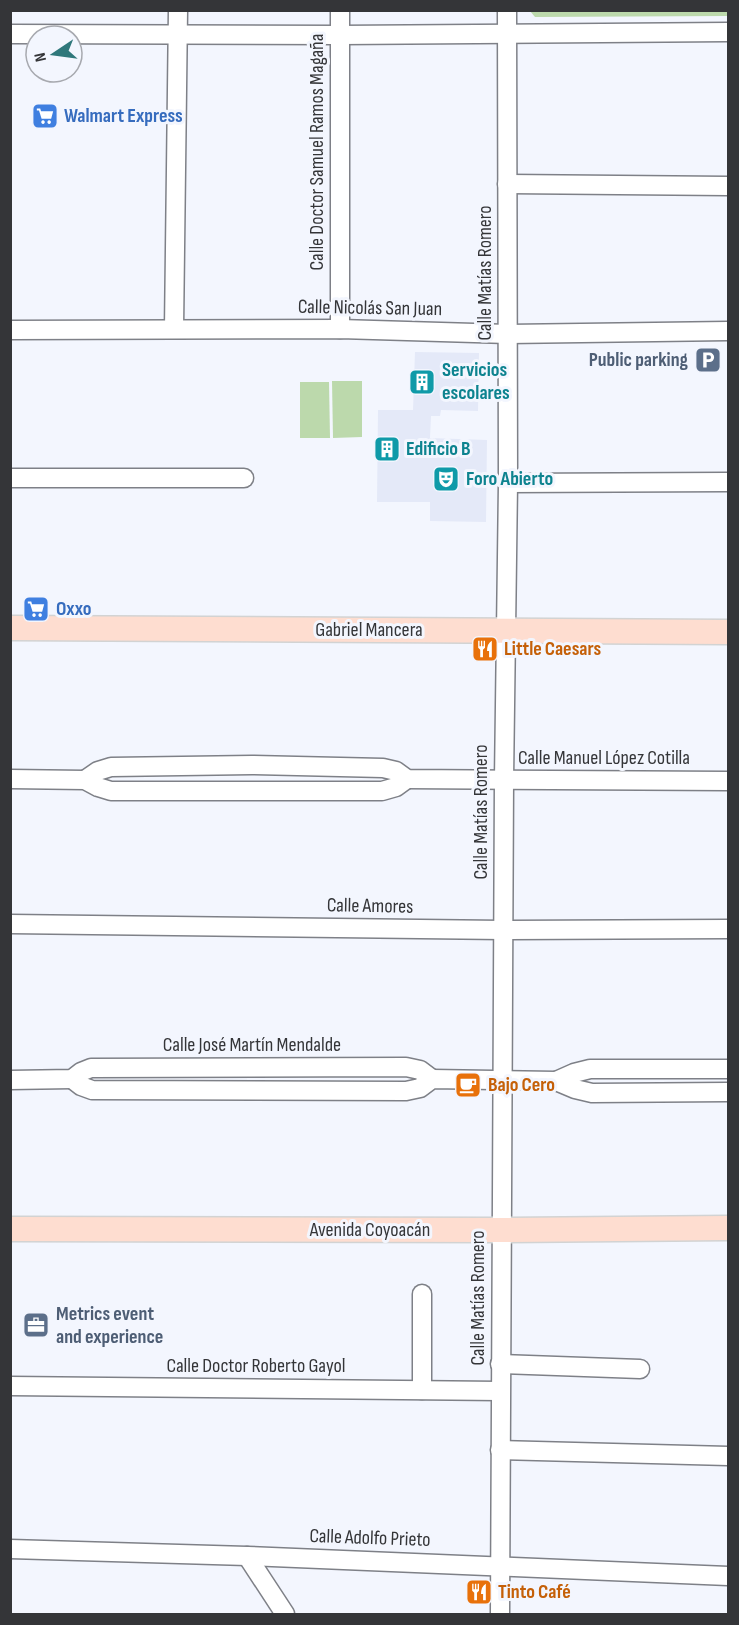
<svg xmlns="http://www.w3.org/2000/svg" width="739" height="1625" font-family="'Sofia Sans Condensed',sans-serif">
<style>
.built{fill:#e4e9f8}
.green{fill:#bcd9ac}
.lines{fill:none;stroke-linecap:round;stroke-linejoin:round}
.minor-casing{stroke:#7e8087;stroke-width:21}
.major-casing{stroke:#d2d3d3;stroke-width:27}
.minor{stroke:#fff;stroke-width:18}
.major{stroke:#feddd0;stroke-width:24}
.labels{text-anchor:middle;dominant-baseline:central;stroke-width:6;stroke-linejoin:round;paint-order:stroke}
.shop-label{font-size:20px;font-weight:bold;fill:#366cbe;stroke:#f3f6fe;text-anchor:start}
.street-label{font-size:20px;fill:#343538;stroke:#f3f6fe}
.service-label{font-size:20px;font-weight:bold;fill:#4e5e75;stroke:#f3f6fe;text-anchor:end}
.culture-label{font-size:20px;font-weight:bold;fill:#0d838f;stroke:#f3f6fe;text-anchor:start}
.food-label{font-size:20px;font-weight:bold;fill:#c56008;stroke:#f3f6fe;text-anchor:start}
</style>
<rect width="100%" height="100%" fill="#f3f6fe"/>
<polygon class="built" points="415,352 479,353 478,411 441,410 440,416 431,416 430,438 487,440 486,522 430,521 430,502 377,502 378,410 413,410"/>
<g class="green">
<polygon points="728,10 728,16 535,17 530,11"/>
<polygon points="332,381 362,381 362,437 333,438"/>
<polygon points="300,382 329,382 330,438 300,438"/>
</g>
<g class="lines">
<defs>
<g id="minor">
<polyline points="340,10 340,329"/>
<polyline points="10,34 340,35 728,32"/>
<polyline points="507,184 728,186"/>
<polyline points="174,329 178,10"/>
<polyline points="10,330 340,329 508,334 728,331"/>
<polyline points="10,478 244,478"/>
<polyline points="508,483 728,482"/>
<polyline points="10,779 85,780 98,787 111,791 382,791 396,787 407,779"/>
<polyline points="85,780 98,771 111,767 252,765 383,768 396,771 407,779 728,781"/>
<polyline points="10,924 503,930 728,929"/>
<polyline points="72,1079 81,1086 92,1090 406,1091 420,1088 432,1079 556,1081 575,1089 592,1093 728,1092"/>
<polyline points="10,1080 72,1079 81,1072 91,1068 406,1067 420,1070 432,1079"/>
<polyline points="556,1081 574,1073 590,1069 728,1069"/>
<polyline points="500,1364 640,1369"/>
<polyline points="10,1386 500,1391"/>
<polyline points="422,1390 422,1294"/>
<polyline points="500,1450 728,1456"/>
<polyline points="10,1549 247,1556 728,1576"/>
<polyline points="247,1556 285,1614"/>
<polyline points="500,1614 504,780 508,483 507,10"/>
</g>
<g id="major">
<polyline points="10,628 728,632"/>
<polyline points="10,1229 501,1230 728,1228"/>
</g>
</defs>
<use href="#minor" class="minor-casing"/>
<use href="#major" class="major-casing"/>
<use href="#minor" class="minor"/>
<use href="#major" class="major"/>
</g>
<defs>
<symbol id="supermarket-square" viewBox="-11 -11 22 22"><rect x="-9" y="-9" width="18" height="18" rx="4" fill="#3f7fe0" stroke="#f3f6fe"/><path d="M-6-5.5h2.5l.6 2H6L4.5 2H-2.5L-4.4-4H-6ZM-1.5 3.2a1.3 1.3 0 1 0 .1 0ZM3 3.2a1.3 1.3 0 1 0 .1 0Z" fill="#fff"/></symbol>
<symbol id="parking-square" viewBox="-11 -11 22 22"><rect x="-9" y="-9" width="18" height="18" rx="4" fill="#5c6f8a" stroke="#f3f6fe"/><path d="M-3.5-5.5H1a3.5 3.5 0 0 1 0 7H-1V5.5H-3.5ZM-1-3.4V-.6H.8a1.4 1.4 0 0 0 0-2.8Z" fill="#fff"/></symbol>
<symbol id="building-square" viewBox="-11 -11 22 22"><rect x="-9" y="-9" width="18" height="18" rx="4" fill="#0f9aa8" stroke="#f3f6fe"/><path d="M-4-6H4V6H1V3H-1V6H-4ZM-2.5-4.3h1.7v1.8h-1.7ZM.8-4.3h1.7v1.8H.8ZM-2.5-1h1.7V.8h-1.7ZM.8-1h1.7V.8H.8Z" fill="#fff"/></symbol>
<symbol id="theatre-square" viewBox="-11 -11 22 22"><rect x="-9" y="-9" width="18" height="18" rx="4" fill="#0f9aa8" stroke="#f3f6fe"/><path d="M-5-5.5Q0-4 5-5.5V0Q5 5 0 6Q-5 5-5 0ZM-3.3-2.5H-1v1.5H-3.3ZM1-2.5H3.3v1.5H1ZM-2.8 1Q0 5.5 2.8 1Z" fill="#fff"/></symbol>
<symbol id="restaurant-square" viewBox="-11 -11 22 22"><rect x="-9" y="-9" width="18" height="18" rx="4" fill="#e8710a" stroke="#f3f6fe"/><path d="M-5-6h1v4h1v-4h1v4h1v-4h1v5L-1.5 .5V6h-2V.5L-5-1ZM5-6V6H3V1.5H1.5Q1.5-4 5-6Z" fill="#fff"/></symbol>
<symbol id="cafe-square" viewBox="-11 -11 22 22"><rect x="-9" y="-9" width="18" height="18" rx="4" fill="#e8710a" stroke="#f3f6fe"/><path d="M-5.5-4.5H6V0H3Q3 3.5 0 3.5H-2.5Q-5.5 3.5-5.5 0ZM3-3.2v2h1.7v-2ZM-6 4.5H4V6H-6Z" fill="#fff"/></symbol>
<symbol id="office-square" viewBox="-11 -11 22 22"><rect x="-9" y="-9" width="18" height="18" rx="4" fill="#5c6f8a" stroke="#f3f6fe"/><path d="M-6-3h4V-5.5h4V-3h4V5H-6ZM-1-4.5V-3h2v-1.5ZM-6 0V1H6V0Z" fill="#fff"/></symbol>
</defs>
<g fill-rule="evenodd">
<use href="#supermarket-square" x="30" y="101" width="30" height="30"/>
<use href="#parking-square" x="693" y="345" width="30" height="30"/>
<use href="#building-square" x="407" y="367" width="30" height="30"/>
<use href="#building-square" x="372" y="434" width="30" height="30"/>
<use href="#theatre-square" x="431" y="464" width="30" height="30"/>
<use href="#supermarket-square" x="21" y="594" width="30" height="30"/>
<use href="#restaurant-square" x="470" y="634" width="30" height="30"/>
<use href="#cafe-square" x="453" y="1070" width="30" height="30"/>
<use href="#office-square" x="21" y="1310" width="30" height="30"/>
<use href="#restaurant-square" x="464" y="1577" width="30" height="30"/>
</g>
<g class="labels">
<g class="shop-label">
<text x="64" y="116">Walmart Express</text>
<text x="56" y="609">Oxxo</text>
</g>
<g class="street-label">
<text transform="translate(317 152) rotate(-90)">Calle Doctor Samuel Ramos Magaña</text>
<text transform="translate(485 273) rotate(-90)">Calle Matías Romero</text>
<text transform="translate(370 308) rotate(1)">Calle Nicolás San Juan</text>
<text x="369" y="630">Gabriel Mancera</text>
<text x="604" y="758">Calle Manuel López Cotilla</text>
<text transform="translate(481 812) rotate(-90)">Calle Matías Romero</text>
<text transform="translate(370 906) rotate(1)">Calle Amores</text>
<text x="252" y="1045">Calle José Martín Mendalde</text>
<text x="370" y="1230">Avenida Coyoacán</text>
<text transform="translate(478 1298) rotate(-90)">Calle Matías Romero</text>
<text x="256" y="1366">Calle Doctor Roberto Gayol</text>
<text transform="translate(370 1538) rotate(2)">Calle Adolfo Prieto</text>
</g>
<g class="service-label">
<text x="688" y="360">Public parking</text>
<text x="56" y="1314" text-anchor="start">Metrics event<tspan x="56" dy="23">and experience</tspan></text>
</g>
<g class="culture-label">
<text x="442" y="370">Servicios<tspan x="442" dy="23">escolares</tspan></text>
<text x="406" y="449">Edificio B</text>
<text x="466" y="479">Foro Abierto</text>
</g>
<g class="food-label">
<text x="504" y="649">Little Caesars</text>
<text x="488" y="1085">Bajo Cero</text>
<text x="498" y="1592">Tinto Café</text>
</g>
</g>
<rect width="739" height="1625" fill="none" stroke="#343538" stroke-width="24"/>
<g transform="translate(54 54) rotate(257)"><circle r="28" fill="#f3f6fe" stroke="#a7a9af" stroke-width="1.5"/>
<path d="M0-4.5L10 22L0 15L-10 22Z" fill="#2f787b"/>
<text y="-9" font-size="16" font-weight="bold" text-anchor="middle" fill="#343538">N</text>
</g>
</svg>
